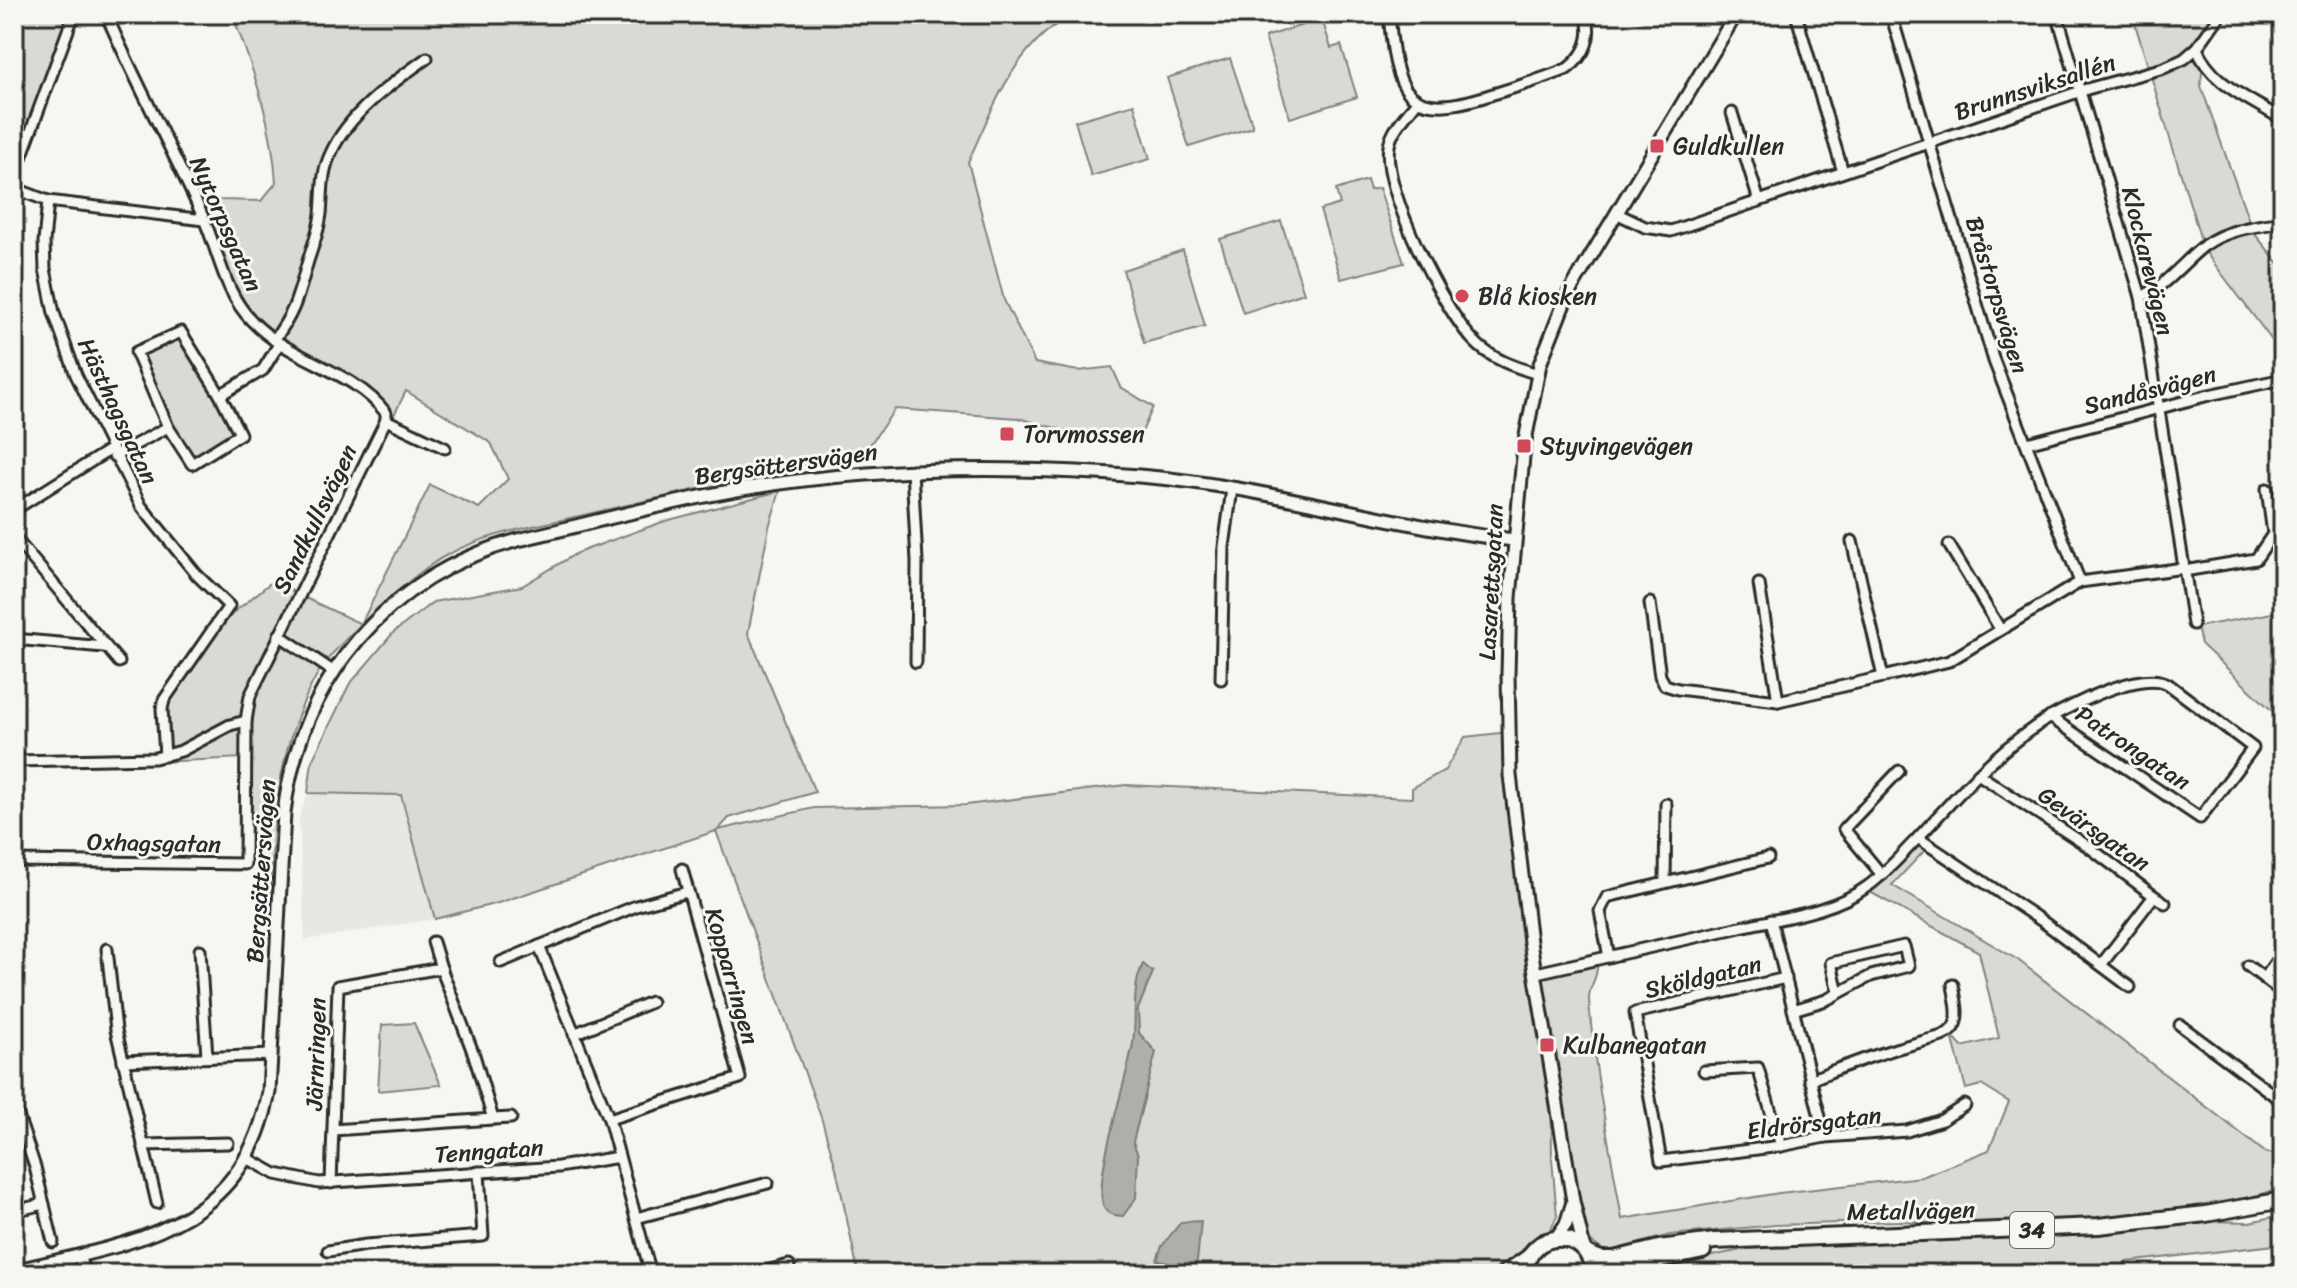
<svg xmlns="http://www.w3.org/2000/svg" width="2297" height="1288" font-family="Sriracha,sans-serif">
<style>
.built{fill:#e7e7e3}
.green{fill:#d9d9d5;stroke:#828280;stroke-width:2}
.water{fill:#aeaeab;stroke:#7a7a78;stroke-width:2}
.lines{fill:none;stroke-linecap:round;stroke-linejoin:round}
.minor-casing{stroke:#2b2b2b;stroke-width:15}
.tertiary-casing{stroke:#2b2b2b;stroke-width:17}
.primary-casing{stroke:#2b2b2b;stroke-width:20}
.minor{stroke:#f6f6f2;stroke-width:9}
.tertiary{stroke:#f6f6f2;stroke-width:11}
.primary{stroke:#f6f6f2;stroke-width:14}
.poi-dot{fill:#d1495b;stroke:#f6f6f2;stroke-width:3}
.labels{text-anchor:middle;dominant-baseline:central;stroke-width:6;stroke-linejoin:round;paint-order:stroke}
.shield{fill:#f6f6f2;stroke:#686867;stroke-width:2}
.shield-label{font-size:22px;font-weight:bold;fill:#2b2b2b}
.street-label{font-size:24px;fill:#2b2b2b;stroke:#f6f6f2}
.poi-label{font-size:24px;fill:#2b2b2b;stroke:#f6f6f2;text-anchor:start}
</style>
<rect width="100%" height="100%" fill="#f6f6f2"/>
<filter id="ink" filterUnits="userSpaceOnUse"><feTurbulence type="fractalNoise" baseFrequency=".0125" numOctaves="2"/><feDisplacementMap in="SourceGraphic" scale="16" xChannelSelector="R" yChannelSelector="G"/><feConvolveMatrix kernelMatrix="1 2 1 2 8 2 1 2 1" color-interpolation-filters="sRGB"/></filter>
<g filter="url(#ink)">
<polygon class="built" points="308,793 401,794 435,919 305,940 299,818"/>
<g class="green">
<polygon points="14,14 72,14 29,141 14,135"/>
<path d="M 232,14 L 1076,14 C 1018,37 992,110 968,162 L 1004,300 L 1035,363 L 1078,371 L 1112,367 L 1121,387 L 1153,407 L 1141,434 L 1089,437 L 1018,418 L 895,409 L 864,453 C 773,471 683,493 592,513 C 543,525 492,531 447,555 C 416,571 336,643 318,673 C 274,750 271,840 270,926 L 259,926 L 259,872 L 244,851 L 244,758 L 158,762 L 164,738 L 162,711 L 175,683 L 233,613 L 274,580 L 301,596 L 361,624 L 430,485 L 479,508 L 508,479 L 491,443 L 406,391 L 388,427 L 381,410 L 323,369 L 278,349 L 257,333 L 236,306 L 190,188 L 219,200 L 261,201 L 276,183 C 273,125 253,68 232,14 Z"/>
<polygon points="2132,14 2206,14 2219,24 2193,57 2202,71 2201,86 2253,232 2283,268 2283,355 2204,250"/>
<polygon points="1322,19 1331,48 1341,45 1357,97 1290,118 1265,37"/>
<polygon points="1230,58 1253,127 1189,147 1167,78"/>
<polygon points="1134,104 1150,159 1091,176 1075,121"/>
<polygon points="1367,180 1370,190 1379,188 1404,263 1341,279 1320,210 1340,204 1336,190"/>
<polygon points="1281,221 1304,293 1243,313 1220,239"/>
<polygon points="1183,250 1205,326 1144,343 1123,270"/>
<polygon points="181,339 193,353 239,435 193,463 170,431 136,352"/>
<path d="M 780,491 L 769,527 L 748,633 L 815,792 L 729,818 L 718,830 L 814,808 L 966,805 L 1126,785 L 1412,798 L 1412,788 L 1445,770 L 1465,737 L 1508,732 L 1537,973 L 1597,965 C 1598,980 1588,986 1589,1000 C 1594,1073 1610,1147 1622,1219 L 1779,1193 L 1922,1177 L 1989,1150 L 2009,1102 L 1981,1085 L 1966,1089 L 1952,1036 L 1962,1047 L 1999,1038 L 1979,952 L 1868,891 L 1916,843 L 1927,848 L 1892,885 L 2018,960 L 2266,1153 L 2283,1154 L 2283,1188 L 2169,1220 L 2249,1222 L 2283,1215 L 2283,1244 L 2127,1262 L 2112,1274 L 2021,1274 L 1964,1270 L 1964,1274 L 1623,1274 L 1746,1249 L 1900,1242 L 2045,1231 L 1902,1221 L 1775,1225 L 1670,1235 L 1606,1252 L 1590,1241 L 1584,1229 L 1579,1193 L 1551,1069 L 1552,1159 L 1557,1216 L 1549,1232 L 1491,1274 L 861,1274 L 857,1267 L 836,1168 L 821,1117 L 716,831 L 498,903 L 435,919 L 401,795 L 308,793 L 312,761 L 349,685 L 393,633 L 433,602 L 522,586 L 577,553 L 665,521 Z"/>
<polygon points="2283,611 2283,721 2201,644 2197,627"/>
<polygon points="414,1023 441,1085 378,1091 382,1025"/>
</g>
<g class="water">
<path d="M 1143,964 L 1153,972 L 1138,1009 L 1139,1033 L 1156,1052 L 1133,1142 L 1138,1155 L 1136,1198 L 1123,1216 C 1114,1215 1106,1215 1103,1205 C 1094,1176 1127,1079 1133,1043 C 1137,1016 1131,988 1143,964 Z"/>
<polygon points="1201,1221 1197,1262 1188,1270 1157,1260 1162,1246 1181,1222"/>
</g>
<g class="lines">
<defs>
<g id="minor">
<path d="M 106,14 C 136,83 172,149 203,217 C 219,252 224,293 252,321 C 290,361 352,369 386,413 L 386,420"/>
<path d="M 1389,14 C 1396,92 1404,123 1490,95 C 1516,87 1543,79 1567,69 C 1586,55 1593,36 1586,14"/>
<polyline points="1796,14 1843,172"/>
<polyline points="1891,14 1994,361 2080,582"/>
<polyline points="2057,14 2141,297 2193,624"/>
<path d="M 2197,48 C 2209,84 2253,100 2283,120"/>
<path d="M 1418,100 C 1408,114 1392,128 1389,146 C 1381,187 1444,310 1473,340 C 1490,359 1515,367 1538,374"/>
<polyline points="1732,113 1759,201"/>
<polyline points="14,177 74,14"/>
<polyline points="14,188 48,201 204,220"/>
<polyline points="48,201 44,242 45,269 54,313 76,375 141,506 197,575 229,606 164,700 162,709 165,756"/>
<polyline points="1618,214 1645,227 1671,231 2087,89 2164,68 2184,59 2197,48 2221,14"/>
<path d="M 2141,297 C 2166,286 2183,262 2205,245 C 2227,229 2257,226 2283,222"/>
<path d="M 274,340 C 296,311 298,295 308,261 C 313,245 319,231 321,214 C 323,193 321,173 331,153 C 349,113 392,83 427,58"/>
<polyline points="220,395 263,370 279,344"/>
<polyline points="386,420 445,448"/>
<polyline points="2027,443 2209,395 2283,379"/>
<polyline points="114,456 168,427 192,464 240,434 220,395 181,332 136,352 168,427"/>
<polyline points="912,470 917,561 916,662"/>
<polyline points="14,510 111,449"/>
<polyline points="14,537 119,662"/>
<polyline points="1852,541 1883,677"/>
<polyline points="1949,545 2000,629"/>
<polyline points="2184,571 2256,559 2273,534 2267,489"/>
<polyline points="1759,584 1778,701"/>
<polyline points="1650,603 1660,676 1665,685 1678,689 1778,701 1883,677 1949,661 2080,582 2184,568"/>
<polyline points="279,635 334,672"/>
<polyline points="14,639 104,647"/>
<polyline points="1221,679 1224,547 1232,489"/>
<polyline points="14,761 155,758 181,751 230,725 246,721"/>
<polyline points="1978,774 2089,847 2154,896 2101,965"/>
<polyline points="1918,838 2042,921 2130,987"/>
<polyline points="14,861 245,864 246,721 250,696 386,420"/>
<polyline points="1882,875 1844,829 1899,771"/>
<polyline points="1665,882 1666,804"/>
<polyline points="2154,896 2165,903"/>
<polyline points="1771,920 1825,1137"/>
<polyline points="433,942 441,968"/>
<polyline points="539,946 609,1119 651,1274"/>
<polyline points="107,949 116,1030 157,1203"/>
<polyline points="200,950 207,1057"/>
<polyline points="1609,957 1600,911 1607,897 1768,858"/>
<polyline points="501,962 636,906 687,892"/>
<polyline points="2248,966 2283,993"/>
<path d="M 1536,973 C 1603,958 1669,943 1736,928 C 1779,918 1832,913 1868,886 C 1886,873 1900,856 1916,840 C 1960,793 2002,742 2060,712 C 2083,700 2144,670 2168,684 L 2253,748 L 2200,818 L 2050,717"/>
<polyline points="1786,978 1635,1013 1661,1161 1781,1146 1825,1137 1907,1131 1942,1120 1965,1105"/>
<polyline points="2264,978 2283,952"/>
<polyline points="1793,1010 1826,1000 1871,976 1909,966 1904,946 1831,963 1838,992"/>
<polyline points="2180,1025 2283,1102"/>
<polyline points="574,1034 651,1002"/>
<polyline points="123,1061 272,1055"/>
<polyline points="1704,1071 1758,1068 1781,1146"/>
<path d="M 1810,1080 C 1848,1064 1885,1051 1924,1041 C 1935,1038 1946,1037 1953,1028 C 1961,1017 1955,998 1953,985"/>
<polyline points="14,1104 35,1167 53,1242"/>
<polyline points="493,1119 511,1118"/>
<polyline points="609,1119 740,1078 682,869"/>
<polyline points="143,1145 228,1143"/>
<polyline points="245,1157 276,1174 319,1183 558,1167 619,1157"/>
<polyline points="331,1183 338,986 441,968 474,1055 493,1119 333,1130"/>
<polyline points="14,1211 44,1204"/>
<polyline points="636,1218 768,1183"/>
<polyline points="328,1251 366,1245 483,1236 479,1172"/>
<polyline points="79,1255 85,1274"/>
<polyline points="755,1274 789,1265"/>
</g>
<g id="tertiary">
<polyline points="1556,1238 1566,1224 1572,1205"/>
<polyline points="1584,1249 1573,1201 1530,942 1510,775 1508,674 1510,598 1524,446 1540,364 1567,296 1736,14"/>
<path d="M 14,1271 C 129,1243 243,1232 269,1092 L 284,813 C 300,679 387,576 518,540 C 591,523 663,503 736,490 C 869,467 1005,465 1139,476 C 1266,486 1388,526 1514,540"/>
</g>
<g id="primary">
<polyline points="1588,1254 1601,1259 1614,1259 1659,1248 1715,1241 2098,1226 2206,1214 2283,1200"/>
<polyline points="1504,1274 1529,1257"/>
<path d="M 1525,1274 C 1527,1227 1591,1227 1593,1274"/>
<polyline points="1612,1274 1637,1265 1703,1251"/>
</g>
</defs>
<use href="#minor" class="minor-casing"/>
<use href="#tertiary" class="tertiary-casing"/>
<use href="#primary" class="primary-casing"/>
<use href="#minor" class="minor"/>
<use href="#tertiary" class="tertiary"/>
<use href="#primary" class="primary"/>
</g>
</g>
<g class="poi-dot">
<rect x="1649" y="138" width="16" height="16" rx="4"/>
<circle cx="1462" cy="296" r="8"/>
<rect x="999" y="426" width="16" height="16" rx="4"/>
<rect x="1516" y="438" width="16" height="16" rx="4"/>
<rect x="1539" y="1037" width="16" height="16" rx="4"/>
</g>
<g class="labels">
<rect class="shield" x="2010" y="1212" width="44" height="36" rx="6"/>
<g class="shield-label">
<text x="2032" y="1230">34</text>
</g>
<g class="street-label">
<text transform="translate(2035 87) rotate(-18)">Brunnsviksallén</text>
<text transform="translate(226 224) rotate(66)">Nytorpsgatan</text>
<text transform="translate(2148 261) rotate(76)">Klockarevägen</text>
<text transform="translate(1997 295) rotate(73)">Bråstorpsvägen</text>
<text transform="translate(2150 390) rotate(-14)">Sandåsvägen</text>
<text transform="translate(118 411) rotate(65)">Hästhagsgatan</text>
<text transform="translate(786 464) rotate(-8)">Bergsättersvägen</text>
<text transform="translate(315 519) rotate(-64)">Sandkullsvägen</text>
<text transform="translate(1491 582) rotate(-87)">Lasarettsgatan</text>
<text transform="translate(2133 748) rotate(34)">Patrongatan</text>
<text transform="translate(2094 829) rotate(35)">Gevärsgatan</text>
<text transform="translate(154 843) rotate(1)">Oxhagsgatan</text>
<text transform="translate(261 871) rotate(-86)">Bergsättersvägen</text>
<text transform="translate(732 976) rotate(74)">Kopparringen</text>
<text transform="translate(1703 977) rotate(-13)">Sköldgatan</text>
<text transform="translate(316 1054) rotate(-88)">Järnringen</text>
<text transform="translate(1814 1123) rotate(-7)">Eldrörsgatan</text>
<text transform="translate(489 1151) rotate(-4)">Tenngatan</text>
<text transform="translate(1911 1211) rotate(-1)">Metallvägen</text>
</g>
<g class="poi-label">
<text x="1673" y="146">Guldkullen</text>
<text x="1478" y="296">Blå kiosken</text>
<text x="1023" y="434">Torvmossen</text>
<text x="1540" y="446">Styvingevägen</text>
<text x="1563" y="1045">Kulbanegatan</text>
</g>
</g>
<rect width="2297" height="1288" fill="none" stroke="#f6f6f2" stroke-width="48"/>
<rect x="24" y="24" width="2249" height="1240" fill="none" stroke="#2b2b2b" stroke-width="3" filter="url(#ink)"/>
</svg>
